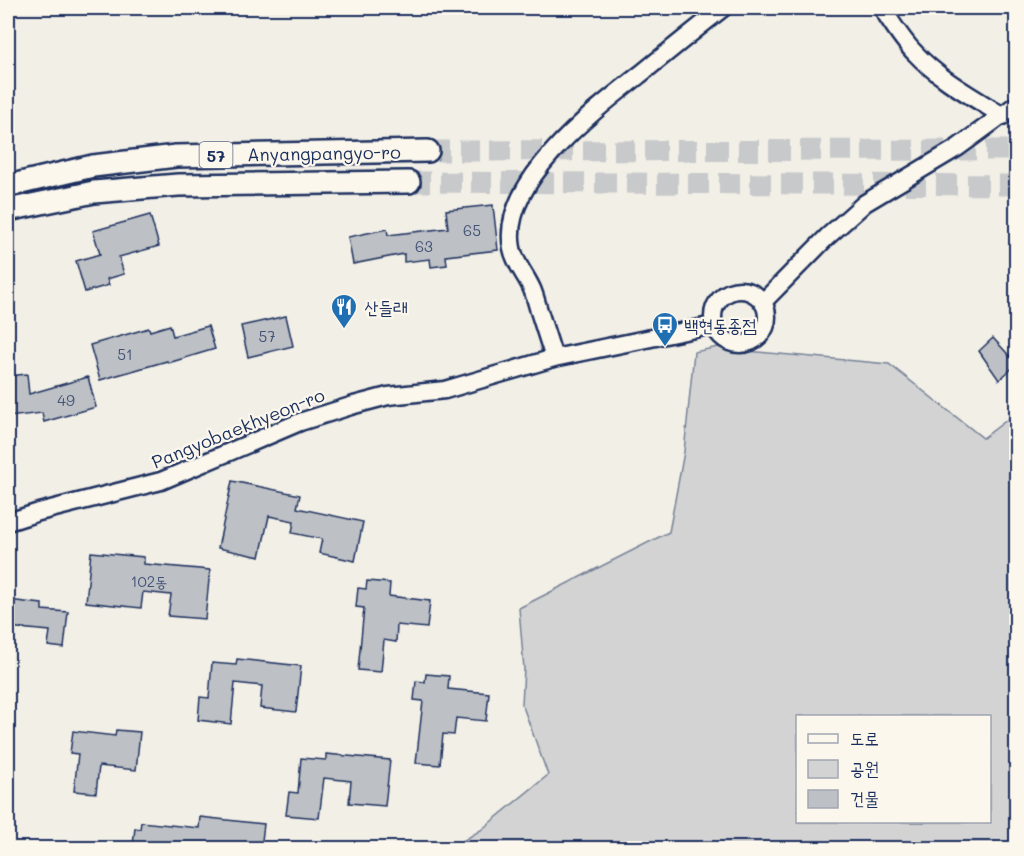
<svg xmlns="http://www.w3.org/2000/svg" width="1024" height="856" font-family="Mali,'Poor Story',sans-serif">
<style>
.green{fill:#d2d3d2;stroke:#768198;stroke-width:1.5;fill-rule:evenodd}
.building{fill:#bdc0c4;stroke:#1b2f5e;stroke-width:1.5}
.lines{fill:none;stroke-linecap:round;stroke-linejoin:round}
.major-tunnel{stroke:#c7c9cb;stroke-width:21;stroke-dasharray:21 10;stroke-linecap:butt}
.minor-casing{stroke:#1b2f5e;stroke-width:21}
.major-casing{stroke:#1b2f5e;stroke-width:26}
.minor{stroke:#fbf7ec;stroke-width:16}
.major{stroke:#fbf7ec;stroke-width:21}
.labels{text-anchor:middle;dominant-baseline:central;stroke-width:4.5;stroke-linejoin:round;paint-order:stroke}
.number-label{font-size:15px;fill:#445378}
.shield{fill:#fbf7ec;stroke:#5e6b89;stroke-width:1.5}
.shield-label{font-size:16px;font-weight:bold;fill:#1b2f5e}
.street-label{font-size:18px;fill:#1b2f5e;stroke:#fbf7ec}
.poi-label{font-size:18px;fill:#1b2f5e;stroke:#fbf7ec;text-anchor:start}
</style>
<rect width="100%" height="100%" fill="#f2efe6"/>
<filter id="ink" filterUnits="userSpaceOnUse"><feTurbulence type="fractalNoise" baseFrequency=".0167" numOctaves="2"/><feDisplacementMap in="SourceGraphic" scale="12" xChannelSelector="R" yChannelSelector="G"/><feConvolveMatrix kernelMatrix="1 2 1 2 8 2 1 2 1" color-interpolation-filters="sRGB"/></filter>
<g filter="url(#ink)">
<path class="green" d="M 718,347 L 726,349 L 889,364 L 983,438 L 1016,413 L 1016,848 L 451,848 L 481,830 L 548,775 L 522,704 L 524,669 L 519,608 L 669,532 L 684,452 L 694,352 ZM 798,716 L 990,716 L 990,822 L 798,822 Z"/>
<g class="building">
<polygon points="493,205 498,250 446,256 447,265 431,267 430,259 404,262 404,254 353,264 348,237 387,229 388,235 448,228 446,210"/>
<polygon points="150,215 159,246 119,257 124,274 107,279 109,285 85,292 76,261 100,254 93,231"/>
<polygon points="286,316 293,346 248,357 241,326"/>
<polygon points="170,325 173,336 208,326 215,349 168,363 167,361 100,380 90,345 149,328 150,331"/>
<polygon points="993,338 1017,364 999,380 979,351"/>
<polygon points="27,374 29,394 88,377 96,407 44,422 42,413 8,417 8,376"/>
<polygon points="232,481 300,495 297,508 363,522 355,561 319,553 322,539 292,533 294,521 269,516 260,557 218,548"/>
<polygon points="91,552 144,557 144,564 210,570 205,619 168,616 171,595 143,592 141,608 86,602"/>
<polygon points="367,581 390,583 389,596 430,601 427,628 397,625 396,642 384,640 381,672 358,670 364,608 356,607 358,588 366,589"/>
<polygon points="8,600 42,604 42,610 68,612 64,648 48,646 50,631 8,627"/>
<polygon points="237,659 301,666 296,712 260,708 262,686 235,683 231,724 198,720 200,697 209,698 212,663 236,665"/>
<polygon points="426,674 449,676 448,689 489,693 486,721 456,718 454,735 443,734 440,765 416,763 423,701 414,700 416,681 425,682"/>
<polygon points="116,730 140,732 136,770 99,766 96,793 74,791 78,754 70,753 73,731 115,736"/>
<polygon points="326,754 390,760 385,806 349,803 351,781 324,778 319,818 286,815 289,792 298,793 301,758 326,760"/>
<polygon points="200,817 264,824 261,849 225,849 225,847 197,844 197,849 138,849 138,845 133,845 135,828 140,829 141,822 199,828"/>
</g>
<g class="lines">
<g class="major-tunnel">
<polyline points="428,151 1016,150"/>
<polyline points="409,182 1016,185"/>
</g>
<defs>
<g id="minor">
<path d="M 882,8 C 892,23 902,40 915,53 C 939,79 973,97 1003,116"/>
<circle cx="740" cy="317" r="27"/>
<polyline points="763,302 827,237 865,203 957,148 1016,105"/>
<path d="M 554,358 C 549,342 544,327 539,311 C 537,304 535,296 532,289 C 526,275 515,264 512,248 C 499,182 596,109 642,73 C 669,51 696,29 723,8"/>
<polyline points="8,522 39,512 161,481 300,422 354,405 388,396 445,390 554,358 714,325"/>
</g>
<g id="major">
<polyline points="8,186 93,166 176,156 428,151"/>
<polyline points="8,210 94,192 178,185 409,182"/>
</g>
</defs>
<use href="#minor" class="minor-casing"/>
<use href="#major" class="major-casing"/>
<use href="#minor" class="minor"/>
<use href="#major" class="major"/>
</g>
</g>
<defs>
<symbol id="restaurant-pin" viewBox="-11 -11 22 30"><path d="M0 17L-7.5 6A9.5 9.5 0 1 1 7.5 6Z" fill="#1f6fb2" stroke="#fbf7ec"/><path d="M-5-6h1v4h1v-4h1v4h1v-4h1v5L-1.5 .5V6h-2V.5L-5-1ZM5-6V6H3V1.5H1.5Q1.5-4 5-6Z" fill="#fff"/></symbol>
<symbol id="bus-pin" viewBox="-11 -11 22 30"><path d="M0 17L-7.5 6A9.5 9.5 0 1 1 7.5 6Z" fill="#1f6fb2" stroke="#fbf7ec"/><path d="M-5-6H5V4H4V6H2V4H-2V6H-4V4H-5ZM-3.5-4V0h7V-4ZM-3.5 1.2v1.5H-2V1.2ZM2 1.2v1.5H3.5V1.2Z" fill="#fff"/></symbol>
</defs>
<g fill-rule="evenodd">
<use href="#restaurant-pin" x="329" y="292" width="30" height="40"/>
<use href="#bus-pin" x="650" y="310" width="30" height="40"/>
</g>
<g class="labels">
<g class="number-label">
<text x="472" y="230">65</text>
<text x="424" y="246">63</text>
<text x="267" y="336">57</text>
<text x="125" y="354">51</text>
<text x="66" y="400">49</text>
<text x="149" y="581">102동</text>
</g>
<rect class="shield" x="199.5" y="142" width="33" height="26" rx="4.5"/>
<g class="shield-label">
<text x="216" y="155">57</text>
</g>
<g class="street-label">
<text transform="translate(324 153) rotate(-1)">Anyangpangyo-ro</text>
<text transform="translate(238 428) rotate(-22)">Pangyobaekhyeon-ro</text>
</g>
<g class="poi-label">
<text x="364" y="307">산들래</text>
<text x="684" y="325">백현동종점</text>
</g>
</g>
<rect width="1024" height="856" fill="none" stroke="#fbf7ec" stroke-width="30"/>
<rect x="15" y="15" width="994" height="826" fill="none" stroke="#1b2f5e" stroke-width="2" filter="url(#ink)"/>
<rect x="796" y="715" width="195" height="108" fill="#fbf7ec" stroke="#a1a7b3" stroke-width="1.5"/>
<rect x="808" y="734" width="30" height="9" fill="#fbf7ec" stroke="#a1a7b3" stroke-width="1.5"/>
<text x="850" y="745" font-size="18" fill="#1b2f5e">도로</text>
<rect x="808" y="760" width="30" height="18" fill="#d2d3d2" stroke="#a1a7b3" stroke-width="1.5"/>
<text x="850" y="775" font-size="18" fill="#1b2f5e">공원</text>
<rect x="808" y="790" width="30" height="18" fill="#bdc0c4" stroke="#a1a7b3" stroke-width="1.5"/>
<text x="850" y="805" font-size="18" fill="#1b2f5e">건물</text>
</svg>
